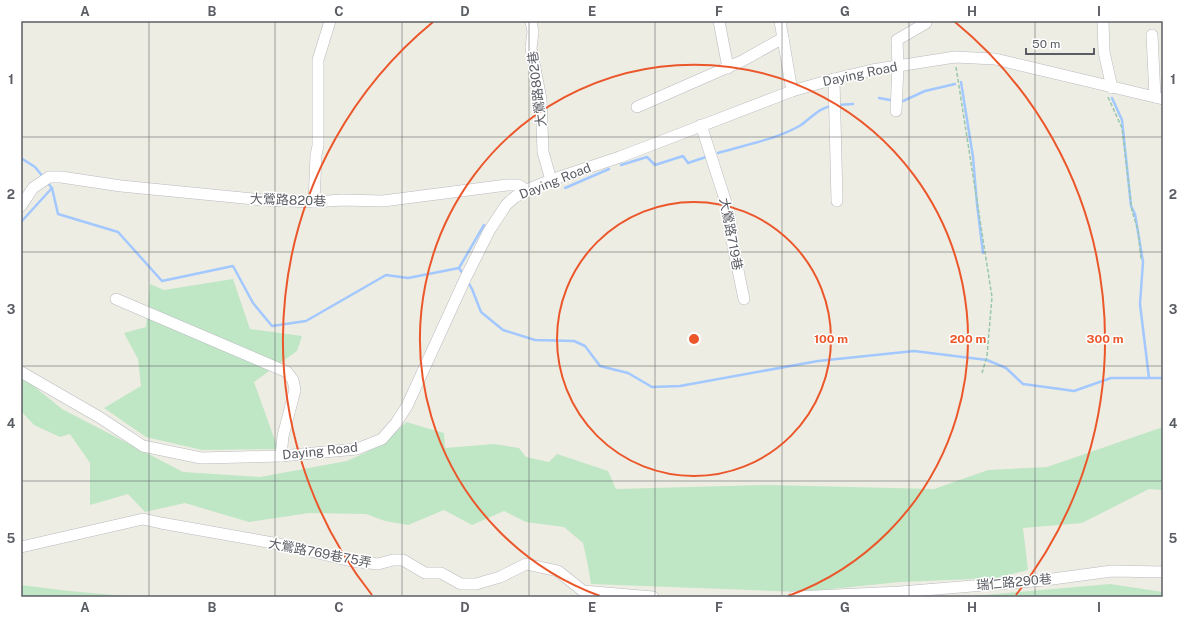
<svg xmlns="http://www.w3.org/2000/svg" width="1184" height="618" font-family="'Public Sans','Noto Sans TC',sans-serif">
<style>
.green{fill:#bfe6c5}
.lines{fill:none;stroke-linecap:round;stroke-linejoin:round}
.stream{stroke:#a2c8ff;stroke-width:2.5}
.minor-casing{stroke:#b8babf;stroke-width:12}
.path{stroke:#97c7ac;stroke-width:1.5;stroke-dasharray:4 2;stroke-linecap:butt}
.minor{stroke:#fff;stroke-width:11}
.grid{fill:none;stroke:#5b5d64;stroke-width:1;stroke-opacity:0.55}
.ring{fill:none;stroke:#eb572b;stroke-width:2}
.labels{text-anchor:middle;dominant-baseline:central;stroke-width:3;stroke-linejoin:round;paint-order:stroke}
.street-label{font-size:13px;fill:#5b5d64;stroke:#fff}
.centre{fill:#eb572b;stroke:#fff;stroke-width:2}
.ring-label{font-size:12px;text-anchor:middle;font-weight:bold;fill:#eb572b;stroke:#fff;stroke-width:3;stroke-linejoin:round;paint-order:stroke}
.neatline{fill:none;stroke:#5b5d64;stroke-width:1.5}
.grid-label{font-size:13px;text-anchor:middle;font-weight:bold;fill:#5b5d64}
</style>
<rect width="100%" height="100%" fill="#eeede3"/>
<g class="green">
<polygon points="233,279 250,329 302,336 297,351 254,382 278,449 202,450 146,437 104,408 141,386 138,359 124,333 146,327 150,284 164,290"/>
<polygon points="21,376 62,409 183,472 260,477 347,461 384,444 406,422 444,433 445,448 494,444 519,448 526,457 549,462 557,454 608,471 616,489 768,485 934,489 988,470 1047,467 1163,427 1163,490 1149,489 1082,523 1023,528 1028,570 997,578 900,582 802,592 591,584 588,566 583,543 564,527 526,522 504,511 472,525 444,510 408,525 385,521 366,514 309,513 249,522 185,503 145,512 128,494 90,505 90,463 70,434 60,437 34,425 21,411"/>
<polygon points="1110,584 1163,592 1163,597 962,597"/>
<polygon points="21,585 69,591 136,597 21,597"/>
</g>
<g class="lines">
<g class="stream">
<polyline points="961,82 973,157 977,204 983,253"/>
<polyline points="879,98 890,100"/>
<polyline points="1112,98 1122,120 1131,206 1135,214 1143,262 1140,304 1149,378"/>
<polyline points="903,101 925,91 955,84"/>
<polyline points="837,105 853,104"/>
<path d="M 718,153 C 744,145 778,139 801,125 C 811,118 820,107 832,106"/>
<polyline points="21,158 35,167 44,178"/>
<polyline points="621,165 647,157 655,165 683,156 688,163 706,157"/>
<polyline points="47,182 52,188 58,214 118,232 162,281 233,266 253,303 272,326 306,321 386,275 408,278 459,268 463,274"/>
<polyline points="565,188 609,169"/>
<polyline points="21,222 52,188"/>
<polyline points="459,268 484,225"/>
<polyline points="468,282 472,289 481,312 503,330 535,340 574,341 585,346 600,366 628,373 652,387 680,386 818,361 914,351 987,360 1006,368 1023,384 1060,389 1074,391 1111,378 1163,378"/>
</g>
<defs>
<g id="minor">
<polyline points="531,21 533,32 531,48 541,99 543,152 551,180"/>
<polyline points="719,21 728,68"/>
<polyline points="780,21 792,91"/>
<polyline points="1103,21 1104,52 1112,88"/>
<polyline points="1152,35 1155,97"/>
<polyline points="834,79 837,201"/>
<polyline points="637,107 742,61 783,38"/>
<polyline points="896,111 898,66 897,40 926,23 926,21"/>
<polyline points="701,125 729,212 733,246 744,299"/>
<polyline points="314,202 316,155 318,146 318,60 330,21"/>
<polyline points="21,206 33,188 49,177 61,177 121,186 263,200 314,202 342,200 383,201 507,185 518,185 526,190"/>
<polyline points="116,299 287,372 293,380 295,390 283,436 281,456"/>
<polyline points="21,372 99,417 143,446 201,458 281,456 357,449 382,439 396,423 407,406 466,277 489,231 506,205 515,197 526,190 551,180 620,157 792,91 834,79 872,70 955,57 995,59 1163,99"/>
<polyline points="21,547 143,519 161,523 290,546 351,561 378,564 393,560 403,560 425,573 441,573 461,584 476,584 500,577 526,564 558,571 583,591 653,597"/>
<polyline points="794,597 900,592 1045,580 1112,571 1163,572"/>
</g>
</defs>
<use href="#minor" class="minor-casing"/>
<g class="path">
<polyline points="956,67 992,297 987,356 982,373"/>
<polyline points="1108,97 1122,128 1132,211 1138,230 1141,259"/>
</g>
<use href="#minor" class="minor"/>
</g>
<path class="grid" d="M 149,21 L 149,597M 275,21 L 275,597M 402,21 L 402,597M 529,21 L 529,597M 655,21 L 655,597M 782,21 L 782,597M 909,21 L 909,597M 1035,21 L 1035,597M 21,137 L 1163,137M 21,252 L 1163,252M 21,366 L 1163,366M 21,481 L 1163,481"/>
<g class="ring">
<circle cx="694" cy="339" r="137"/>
<path d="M600 596A274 274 0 1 1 788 596"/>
<path d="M372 595A411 411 0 0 1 433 22M955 22A411 411 0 0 1 1016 595"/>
</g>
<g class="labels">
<g class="street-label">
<text transform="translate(860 74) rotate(-12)">Daying Road</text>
<text transform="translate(537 89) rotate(-97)">大鶯路802巷</text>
<text transform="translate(555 181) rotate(-22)">Daying Road</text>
<text transform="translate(288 200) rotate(2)">大鶯路820巷</text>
<text transform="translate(731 234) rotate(79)">大鶯路719巷</text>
<text transform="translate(320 451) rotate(-6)">Daying Road</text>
<text transform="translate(320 553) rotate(11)">大鶯路769巷75弄</text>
<text transform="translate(1014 582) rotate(-5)">瑞仁路290巷</text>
</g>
</g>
<circle cx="694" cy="339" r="6" class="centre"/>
<g class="ring-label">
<text x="831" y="343">100 m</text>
<text x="968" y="343">200 m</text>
<text x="1105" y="343">300 m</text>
</g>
<rect width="1184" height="618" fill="none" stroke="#ffffff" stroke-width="44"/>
<path d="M1026 48v6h68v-6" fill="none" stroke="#5b5d64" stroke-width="2"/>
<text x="1032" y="48" font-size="12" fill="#5b5d64" stroke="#ffffff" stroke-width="3" paint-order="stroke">50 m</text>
<rect x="22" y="22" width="1140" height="574" class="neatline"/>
<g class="grid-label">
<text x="85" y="16">A</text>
<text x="212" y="16">B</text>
<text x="339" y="16">C</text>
<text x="465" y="16">D</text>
<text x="592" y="16">E</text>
<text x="719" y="16">F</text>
<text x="845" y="16">G</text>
<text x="972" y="16">H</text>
<text x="1099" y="16">I</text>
<text x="11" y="84">1</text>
<text x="1173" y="84">1</text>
<text x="11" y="199">2</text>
<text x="1173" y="199">2</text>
<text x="11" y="314">3</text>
<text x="1173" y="314">3</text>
<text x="11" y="428">4</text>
<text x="1173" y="428">4</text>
<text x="11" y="543">5</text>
<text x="1173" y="543">5</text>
<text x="85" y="612">A</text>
<text x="212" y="612">B</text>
<text x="339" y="612">C</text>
<text x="465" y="612">D</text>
<text x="592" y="612">E</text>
<text x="719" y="612">F</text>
<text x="845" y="612">G</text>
<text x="972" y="612">H</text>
<text x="1099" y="612">I</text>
</g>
</svg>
